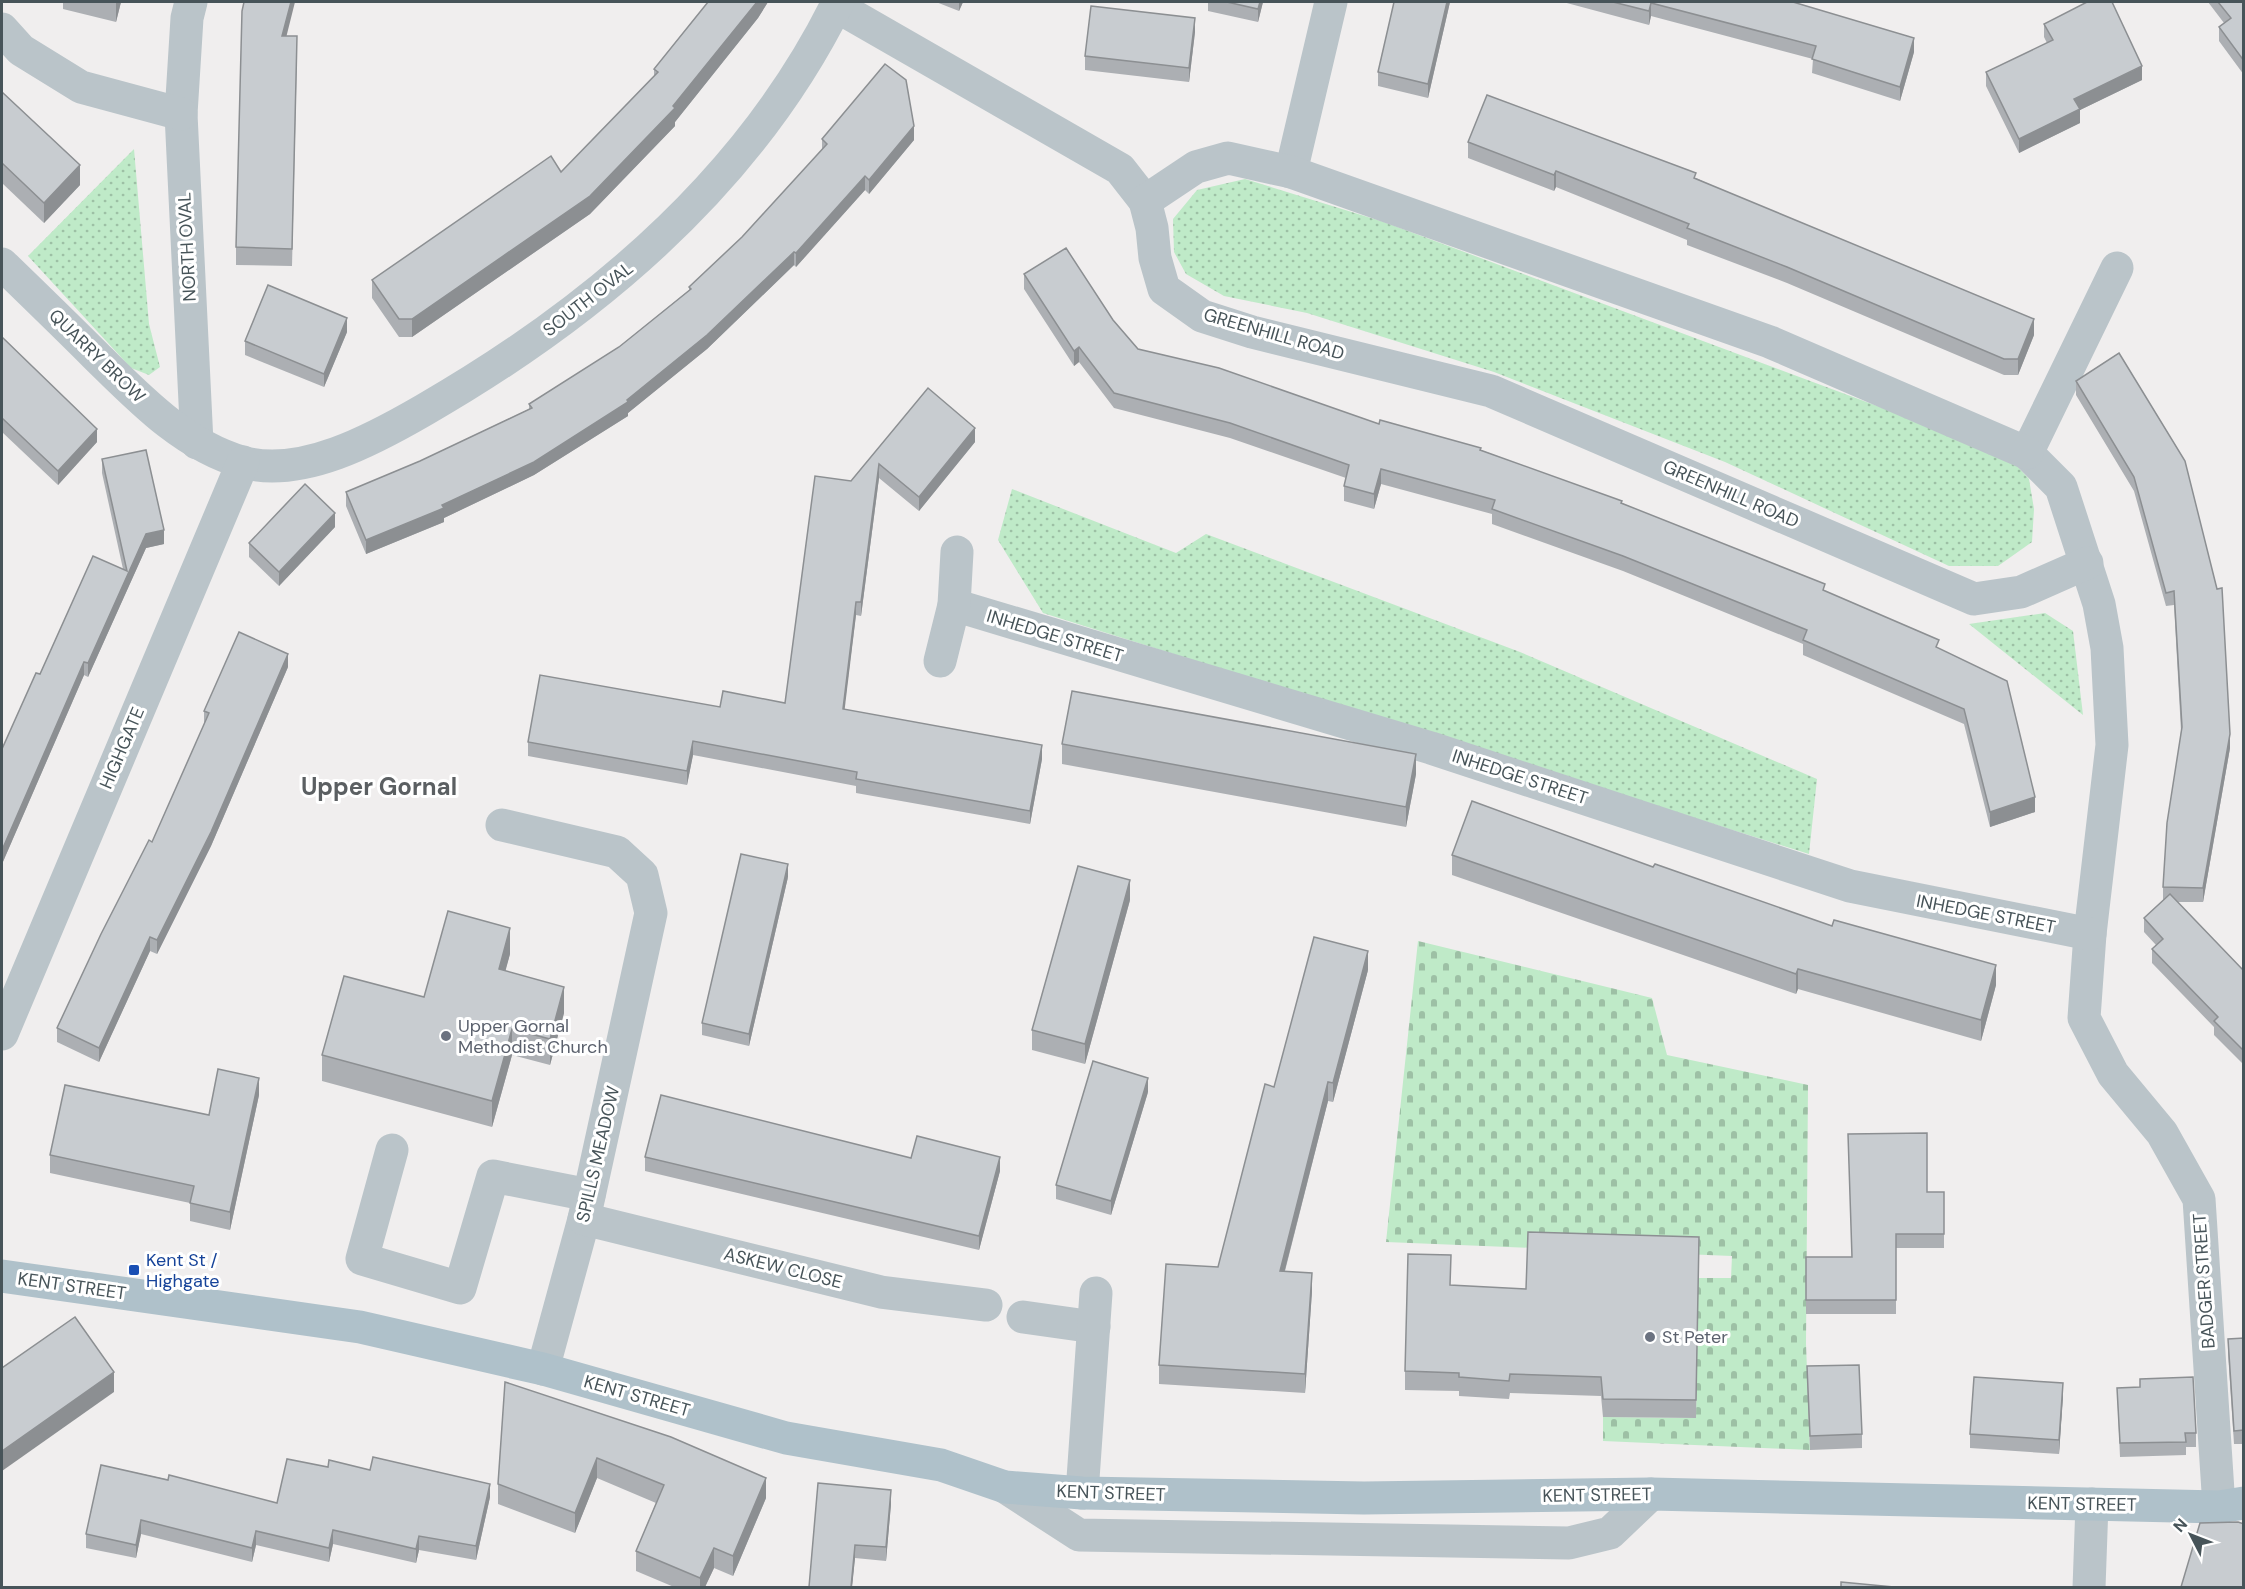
<svg xmlns="http://www.w3.org/2000/svg" width="2245" height="1589" font-family="'DM Sans',sans-serif">
<style>
.grass{fill:url(#grass-dots)}
.cemetery{fill:url(#cemetery-stones)}
.lines{fill:none;stroke-linecap:round;stroke-linejoin:round}
.minor{stroke:#bac4c9;stroke-width:33}
.major{stroke:#afc1ca;stroke-width:33}
.wall{fill:#acafb3}
.shaded-wall{fill:#8c8f92}
.building{fill:#c8ccd0;stroke:#8c8f92;stroke-width:1.5}
.worship-dot{fill:#6b7280;stroke:#fff;stroke-width:2}
.transit-dot{fill:#1a4fb4;stroke:#fff;stroke-width:2}
.labels{text-anchor:middle;dominant-baseline:central;stroke-width:6;stroke-linejoin:round;paint-order:stroke}
.street-label{font-size:18px;fill:#475459;stroke:#fff}
.worship-label{font-size:18px;fill:#5b616d;stroke:#fff;text-anchor:start}
.transit-label{font-size:18px;fill:#164399;stroke:#fff;text-anchor:start}
.district-label{font-size:24px;font-weight:bold;fill:#5b5f62;stroke:#fff}
</style>
<defs>
<pattern id="grass-dots" width="8" height="8" patternUnits="userSpaceOnUse" patternTransform="scale(1.5)"><rect width="8" height="8" fill="#bfeac8"/><path d="M2 2h.1M6 6h.1" fill="none" stroke="#9dc0a5" stroke-width="1.8" stroke-linecap="round"/></pattern>
<pattern id="cemetery-stones" width="16" height="16" patternUnits="userSpaceOnUse" patternTransform="scale(1.5)"><rect width="16" height="16" fill="#bfeac8"/><path d="M2 7V4a2 2 0 0 1 4 0v3zM10 15v-3a2 2 0 0 1 4 0v3z" fill="#9dc0a5"/></pattern>
</defs>
<rect width="100%" height="100%" fill="#f0eeee"/>
<g class="grass">
<polygon points="134,149 149,324 160,367 149,375 131,368 28,256"/>
<polygon points="1245,179 1384,222 2006,454 2029,479 2034,509 2032,542 1998,566 1949,566 1725,462 1494,372 1307,313 1224,296 1186,274 1174,252 1173,219 1197,190"/>
<polygon points="1012,489 1176,553 1206,534 1520,652 1817,779 1809,854 1043,613 998,540"/>
<polygon points="2045,613 2073,631 2083,715 1969,624"/>
</g>
<polygon class="cemetery" points="1418,941 1652,998 1667,1055 1808,1085 1806,1344 1810,1450 1603,1441 1603,1417 1696,1418 1698,1278 1731,1278 1732,1256 1386,1242"/>
<g class="lines">
<g class="minor">
<polyline points="191,2 187,18 181,114 197,443"/>
<polyline points="836,6 1120,169 1145,201"/>
<polyline points="2,29 21,50 81,87 181,114"/>
<polyline points="1291,172 1331,2"/>
<path d="M 2,264 C 33,294 65,325 96,356 C 139,398 183,445 242,462 C 301,479 374,439 424,410 C 594,312 750,181 838,2"/>
<polyline points="2117,268 2027,453 2061,487 2099,604 2107,648 2112,745 2090,934 2084,1018 2113,1074 2162,1133 2199,1199 2219,1507"/>
<polyline points="2027,453 1770,342 1291,172 1228,158 1196,167 1145,201 1152,228 1155,258 1164,289 1202,316 1252,332 1491,391 1974,599 2021,592 2087,563"/>
<polyline points="954,605 1431,748 1850,886 2090,934"/>
<polyline points="940,661 954,605 957,552"/>
<polyline points="502,825 617,852 642,875 651,913 584,1219 543,1369"/>
<polyline points="2,1034 243,462"/>
<polyline points="392,1150 362,1259 460,1288 493,1176 589,1195"/>
<polyline points="584,1219 881,1292 986,1305"/>
<polyline points="1023,1317 1094,1327"/>
<polyline points="1005,1487 1079,1535 1569,1543 1610,1533 1651,1494"/>
<polyline points="1082,1493 1096,1293"/>
<polyline points="2089,1588 2092,1504"/>
</g>
<polyline class="major" points="2,1276 360,1327 543,1369 786,1438 941,1465 1005,1487 1082,1493 1364,1498 1651,1494 2219,1507 2244,1503"/>
</g>
<g class="wall">
<polygon points="63,2 121,2 116,22 63,9"/>
<polygon points="708,2 768,2 758,18 675,122 675,126 590,214 412,337 399,337 372,298 372,280 561,172 654,77 654,69"/>
<polygon points="936,2 963,2 959,11"/>
<polygon points="1208,2 1263,2 1258,22 1208,11"/>
<polygon points="1394,2 1450,2 1428,98 1378,86 1378,72"/>
<polygon points="1563,2 1793,2 1914,52 1900,101 1812,73 1813,59 1651,16 1649,25"/>
<polygon points="2208,2 2244,2 2244,75 2219,41 2219,27 2224,23"/>
<polygon points="2044,24 2142,80 2080,110 2080,123 2019,153 1986,86 1986,72 2047,43 2044,37"/>
<polygon points="1195,32 1189,82 1085,70 1085,56"/>
<polygon points="287,36 297,54 292,266 236,265 236,247"/>
<polygon points="2,92 80,185 44,223 2,183"/>
<polygon points="822,139 914,140 869,194 865,190 796,267 794,265 707,349 628,413 628,416 534,475 444,518 444,522 366,554 346,506 346,492 420,461 529,409 529,404 619,347 689,290 689,287 742,237 822,150"/>
<polygon points="1468,142 1696,178 2034,335 2018,375 2004,375 1787,283 1687,245 1687,240 1556,187 1554,191 1468,158"/>
<polygon points="1024,274 1113,320 1138,349 1379,424 1481,450 1622,503 1825,591 1939,649 2035,812 1990,827 1964,724 1803,655 1803,644 1623,571 1492,524 1492,514 1381,484 1374,509 1344,501 1344,486 1346,478 1230,438 1114,408 1079,362 1074,366 1024,289"/>
<polygon points="347,332 324,387 245,355 245,341"/>
<polygon points="2,337 97,442 58,485 2,432"/>
<polygon points="2119,353 2230,748 2203,902 2177,902 2244,971 2244,1065 2214,1035 2214,1027 2152,963 2152,949 2156,945 2144,932 2144,918 2163,900 2163,887 2181,731 2174,605 2166,606 2134,491 2076,395 2076,381"/>
<polygon points="928,388 975,442 919,511 879,478 861,616 856,615 844,709 1042,759 1030,824 856,793 856,786 693,755 687,785 528,756 528,742 720,707 785,703 851,481"/>
<polygon points="102,459 164,544 146,548 88,677 84,675 2,864 2,749 40,674 123,569 102,473"/>
<polygon points="335,527 279,586 249,557 249,543"/>
<polygon points="288,667 211,846 157,954 150,951 99,1062 57,1042 57,1028 152,842 204,725 204,711"/>
<polygon points="1062,744 1416,774 1406,827 1062,764"/>
<polygon points="1452,855 1653,867 1996,985 1981,1041 1798,989 1796,994 1452,875"/>
<polygon points="788,877 749,1046 702,1035 702,1023"/>
<polygon points="1130,900 1085,1064 1032,1050 1032,1030"/>
<polygon points="510,954 505,971 564,1013 550,1065 512,1055 492,1127 322,1081 322,1055 424,997"/>
<polygon points="1368,970 1333,1102 1328,1101 1285,1271 1312,1291 1305,1393 1159,1384 1159,1365 1218,1267 1274,1087"/>
<polygon points="1148,1092 1111,1215 1056,1199 1056,1185"/>
<polygon points="259,1095 230,1230 190,1221 190,1203 50,1173 50,1155 209,1115"/>
<polygon points="1848,1134 1927,1192 1944,1192 1944,1248 1896,1248 1896,1314 1806,1314 1806,1257 1852,1257"/>
<polygon points="645,1157 911,1158 1000,1171 979,1250 645,1171"/>
<polygon points="1699,1237 1696,1418 1603,1417 1601,1396 1510,1393 1509,1399 1459,1396 1459,1391 1405,1390 1405,1371 1526,1289"/>
<polygon points="2244,1338 2244,1444 2234,1444 2228,1353 2228,1339"/>
<polygon points="1807,1380 1862,1434 1862,1448 1810,1450"/>
<polygon points="505,1382 766,1498 733,1576 714,1568 705,1587 674,1587 636,1571 636,1551 656,1503 597,1478 575,1533 498,1504 498,1484"/>
<polygon points="2117,1388 2196,1433 2196,1447 2186,1447 2186,1455 2120,1457"/>
<polygon points="2063,1396 2059,1454 1970,1448 1970,1434"/>
<polygon points="101,1465 277,1503 490,1497 476,1560 419,1550 416,1563 333,1544 329,1562 256,1545 252,1562 141,1534 136,1558 86,1548 86,1534"/>
<polygon points="891,1504 886,1561 855,1558 852,1587 809,1587"/>
</g>
<g class="shaded-wall">
<polygon points="116,2 121,2 116,22"/>
<polygon points="291,2 295,2 282,54 282,36"/>
<polygon points="757,2 768,2 758,18 675,122 675,126 590,214 412,337 412,319 673,106"/>
<polygon points="959,2 963,2 959,11"/>
<polygon points="1260,2 1263,2 1258,22 1258,9"/>
<polygon points="1447,2 1450,2 1428,98 1428,84"/>
<polygon points="1651,3 1651,16 1649,25 1649,11"/>
<polygon points="1195,18 1195,32 1189,82 1189,68"/>
<polygon points="1914,38 1914,52 1900,101 1900,87"/>
<polygon points="2142,66 2142,80 2080,110 2080,123 2019,153 2019,139 2074,99"/>
<polygon points="914,126 914,140 869,194 869,180"/>
<polygon points="80,165 80,185 44,223 44,203"/>
<polygon points="1556,171 1556,187 1554,191 1554,175"/>
<polygon points="865,176 865,190 796,267 796,253"/>
<polygon points="794,252 794,265 707,349 628,413 628,416 534,475 444,518 444,522 366,554 366,540 442,505 627,400"/>
<polygon points="347,318 347,332 324,387 324,374"/>
<polygon points="2034,319 2034,335 2018,375 2018,359"/>
<polygon points="1079,347 1079,362 1074,366 1074,351"/>
<polygon points="975,428 975,442 919,511 919,497"/>
<polygon points="97,429 97,442 58,485 58,471"/>
<polygon points="879,464 879,478 861,616 861,602"/>
<polygon points="1381,469 1381,484 1374,509 1374,494"/>
<polygon points="335,513 335,527 279,586 279,572"/>
<polygon points="164,530 164,544 146,548 88,677 88,663 146,534"/>
<polygon points="856,602 856,615 843,723 843,709"/>
<polygon points="288,654 288,667 211,846 157,954 157,940"/>
<polygon points="84,662 84,675 2,864 2,850"/>
<polygon points="2230,734 2230,748 2203,902 2203,888"/>
<polygon points="693,741 693,755 687,785 687,771"/>
<polygon points="1042,745 1042,759 1030,824 1030,811"/>
<polygon points="1416,754 1416,774 1406,827 1406,807"/>
<polygon points="2035,797 2035,812 1990,827 1990,812"/>
<polygon points="788,864 788,877 749,1046 749,1034"/>
<polygon points="1130,880 1130,900 1085,1064 1085,1044"/>
<polygon points="510,928 510,954 499,995 499,969"/>
<polygon points="150,937 150,951 99,1062 99,1048"/>
<polygon points="1368,951 1368,970 1333,1102 1333,1083"/>
<polygon points="1996,965 1996,985 1981,1041 1981,1020"/>
<polygon points="1798,969 1798,989 1796,994 1796,974"/>
<polygon points="564,987 564,1013 550,1065 550,1039"/>
<polygon points="512,1029 512,1055 492,1127 492,1101"/>
<polygon points="259,1078 259,1095 230,1230 230,1212"/>
<polygon points="1148,1078 1148,1092 1111,1215 1111,1201"/>
<polygon points="1328,1082 1328,1101 1280,1289 1280,1271"/>
<polygon points="1000,1157 1000,1171 979,1250 979,1236"/>
<polygon points="1312,1273 1312,1291 1305,1393 1305,1374"/>
<polygon points="114,1372 114,1392 2,1471 2,1451"/>
<polygon points="2063,1383 2063,1396 2059,1454 2059,1440"/>
<polygon points="597,1458 597,1478 575,1533 575,1513"/>
<polygon points="766,1478 766,1498 733,1576 733,1556"/>
<polygon points="490,1484 490,1497 476,1560 476,1546"/>
<polygon points="891,1490 891,1504 886,1561 886,1547"/>
<polygon points="141,1520 141,1534 136,1558 136,1545"/>
<polygon points="333,1530 333,1544 329,1562 329,1548"/>
<polygon points="256,1531 256,1545 252,1562 252,1548"/>
<polygon points="419,1536 419,1550 416,1563 416,1549"/>
<polygon points="855,1545 855,1558 852,1587 851,1587"/>
<polygon points="714,1548 714,1568 705,1587 700,1587 700,1578"/>
</g>
<g class="building">
<polygon points="244,2 291,2 282,36 297,36 292,249 236,247 242,11"/>
<polygon points="708,2 757,2 673,106 675,108 590,196 412,319 399,319 372,280 551,156 561,172 658,72 654,69"/>
<polygon points="1227,2 1260,2 1258,9"/>
<polygon points="1394,2 1447,2 1428,84 1378,72"/>
<polygon points="1613,2 1793,2 1914,38 1900,87 1812,59 1816,46 1651,3 1649,11"/>
<polygon points="2087,2 2112,2 2142,66 2074,99 2080,109 2019,139 1986,72 2053,40 2044,24"/>
<polygon points="2218,2 2244,2 2244,61 2219,27 2231,18"/>
<polygon points="1091,6 1195,18 1189,68 1085,56"/>
<polygon points="885,64 906,80 914,126 869,180 865,176 796,253 794,252 707,335 627,400 628,402 534,462 442,505 444,508 366,540 346,492 420,461 532,408 529,404 619,347 691,289 689,287 742,237 827,144 822,139"/>
<polygon points="2,92 80,165 44,203 2,163"/>
<polygon points="1487,95 1696,173 1694,178 2034,319 2018,359 2004,359 1787,267 1687,228 1689,224 1556,171 1554,175 1468,142"/>
<polygon points="1066,248 1113,320 1138,349 1219,368 1379,424 1380,420 1481,448 1480,450 1622,501 1621,503 1825,584 1823,590 1939,640 1936,647 2007,681 2035,797 1990,812 1964,709 1803,640 1807,630 1623,556 1492,509 1495,500 1381,469 1374,494 1344,486 1349,465 1230,423 1114,393 1079,347 1074,351 1024,274"/>
<polygon points="268,285 347,318 324,374 245,341"/>
<polygon points="2,337 97,429 58,471 2,418"/>
<polygon points="2119,353 2185,461 2217,589 2222,588 2230,734 2203,888 2163,887 2167,823 2182,727 2174,591 2166,593 2134,477 2076,381"/>
<polygon points="928,388 975,428 919,497 879,464 861,602 856,602 843,709 1042,745 1030,811 856,779 857,772 693,741 687,771 528,742 540,675 720,707 723,691 785,703 815,476 851,481"/>
<polygon points="146,450 164,530 146,534 88,663 84,662 2,850 2,749 36,673 40,674 93,556 127,571 102,459"/>
<polygon points="305,484 335,513 279,572 249,543"/>
<polygon points="239,632 288,654 211,832 157,940 150,937 99,1048 57,1028 101,934 149,840 152,842 209,713 204,711"/>
<polygon points="1072,691 1416,754 1406,807 1062,744"/>
<polygon points="1472,801 1653,867 1655,864 1832,926 1834,920 1996,965 1981,1020 1798,969 1796,974 1452,855"/>
<polygon points="741,854 788,864 749,1034 702,1023"/>
<polygon points="1078,866 1130,880 1085,1044 1032,1030"/>
<polygon points="2170,894 2244,971 2244,1051 2214,1021 2218,1017 2152,949 2163,939 2144,918"/>
<polygon points="448,911 510,928 499,969 564,987 550,1039 512,1029 492,1101 322,1055 344,976 424,997"/>
<polygon points="1314,937 1368,951 1333,1083 1328,1082 1280,1271 1312,1273 1305,1374 1159,1365 1166,1264 1218,1267 1265,1084 1274,1087"/>
<polygon points="1093,1061 1148,1078 1111,1201 1056,1185"/>
<polygon points="218,1069 259,1078 230,1212 190,1203 194,1186 50,1155 65,1085 209,1115"/>
<polygon points="661,1095 911,1158 917,1136 1000,1157 979,1236 645,1157"/>
<polygon points="1927,1133 1927,1192 1944,1192 1944,1234 1896,1234 1896,1300 1806,1300 1806,1257 1852,1257 1848,1134"/>
<polygon points="1528,1232 1699,1237 1696,1400 1603,1399 1601,1377 1510,1374 1509,1381 1459,1377 1459,1373 1405,1371 1408,1254 1451,1255 1450,1285 1526,1289"/>
<polygon points="75,1317 114,1372 2,1451 2,1368"/>
<polygon points="2244,1338 2244,1430 2234,1431 2228,1339"/>
<polygon points="1859,1365 1862,1434 1810,1436 1807,1366"/>
<polygon points="1974,1377 2063,1383 2059,1440 1970,1434"/>
<polygon points="2193,1377 2196,1433 2185,1433 2186,1442 2120,1443 2117,1388 2140,1387 2140,1379"/>
<polygon points="505,1382 671,1437 766,1478 733,1556 714,1548 700,1578 636,1551 664,1485 597,1458 575,1513 498,1484"/>
<polygon points="373,1457 490,1484 476,1546 419,1536 416,1549 333,1530 329,1548 256,1531 252,1548 141,1520 136,1545 86,1534 101,1465 168,1480 169,1475 277,1503 287,1459 328,1467 329,1460 370,1470"/>
<polygon points="818,1483 891,1490 886,1547 855,1545 851,1587 809,1587"/>
<polygon points="2238,1522 2244,1524 2244,1587 2181,1587 2200,1523"/>
<polygon points="1841,1582 1894,1587 1841,1587"/>
</g>
<g class="worship-dot">
<circle cx="446" cy="1036" r="6"/>
<circle cx="1650" cy="1337" r="6"/>
</g>
<rect class="transit-dot" x="128" y="1264" width="12" height="12" rx="3"/>
<g class="labels">
<g class="street-label">
<text transform="translate(187 247) rotate(-93)">NORTH OVAL</text>
<text transform="translate(588 299) rotate(-38)">SOUTH OVAL</text>
<text transform="translate(1274 334) rotate(16)">GREENHILL ROAD</text>
<text transform="translate(97 356) rotate(44)">QUARRY BROW</text>
<text transform="translate(1731 494) rotate(23)">GREENHILL ROAD</text>
<text transform="translate(1055 636) rotate(17)">INHEDGE STREET</text>
<text transform="translate(122 748) rotate(-67)">HIGHGATE</text>
<text transform="translate(1520 777) rotate(18)">INHEDGE STREET</text>
<text transform="translate(1986 914) rotate(11)">INHEDGE STREET</text>
<text transform="translate(598 1154) rotate(-77)">SPILLS MEADOW</text>
<text transform="translate(783 1268) rotate(14)">ASKEW CLOSE</text>
<text transform="translate(2204 1281) rotate(-94)">BADGER STREET</text>
<text transform="translate(72 1286) rotate(8)">KENT STREET</text>
<text transform="translate(637 1396) rotate(16)">KENT STREET</text>
<text transform="translate(1111 1493) rotate(2)">KENT STREET</text>
<text transform="translate(1597 1495) rotate(-1)">KENT STREET</text>
<text transform="translate(2082 1504) rotate(1)">KENT STREET</text>
</g>
<g class="worship-label">
<text x="458" y="1026">Upper Gornal<tspan x="458" dy="21">Methodist Church</tspan></text>
<text x="1662" y="1337">St Peter</text>
</g>
<g class="transit-label">
<text x="146" y="1260">Kent St /<tspan x="146" dy="21">Highgate</tspan></text>
</g>
<g class="district-label">
<text x="379" y="786">Upper Gornal</text>
</g>
</g>
<rect width="2245" height="1589" fill="none" stroke="#475459" stroke-width="6"/>
<g transform="translate(2191 1535) rotate(312)" stroke="#ffffff" stroke-width="4.5" paint-order="stroke">
<path d="M0-4.5L10 22L0 15L-10 22Z" fill="#475459"/>
<text y="-9" font-size="16" font-weight="bold" text-anchor="middle" fill="#475459">N</text>
</g>
</svg>
